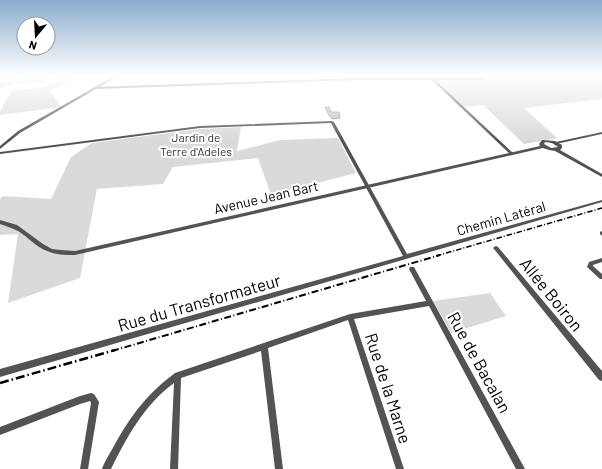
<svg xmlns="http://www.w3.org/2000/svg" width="602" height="469" font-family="Barlow,sans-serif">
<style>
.green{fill:#dadada}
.building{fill:#c3c3c3;stroke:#979797}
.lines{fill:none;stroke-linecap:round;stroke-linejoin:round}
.minor{fill:#535353;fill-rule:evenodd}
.tertiary{fill:#535353;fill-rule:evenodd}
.rail-far2{stroke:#000;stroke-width:1.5;stroke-dasharray:5.5 2 1 2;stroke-linecap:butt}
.rail-far1{stroke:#000;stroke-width:2;stroke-dasharray:7 2.5 1 2.5;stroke-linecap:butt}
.rail{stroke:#000;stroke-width:2.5;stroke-dasharray:9 3 1.5 3;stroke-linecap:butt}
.labels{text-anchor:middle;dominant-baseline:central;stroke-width:4;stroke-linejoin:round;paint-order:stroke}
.far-park-label{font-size:12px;fill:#313131;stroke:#fff}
.street-label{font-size:14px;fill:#000;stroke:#fff}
.near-street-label{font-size:17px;fill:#000;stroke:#fff}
</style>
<rect width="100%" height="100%" fill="#fff"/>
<g class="green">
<polygon points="0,75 17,75 12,85 0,89"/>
<polygon points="20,75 48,75 46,82 15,85"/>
<polygon points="62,75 83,75 59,87 49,89 61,107 0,115 0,112 11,91 45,87"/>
<polygon points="479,75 602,75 602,99 524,108 557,138 524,144 483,105 459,107 433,79 483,79"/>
<polygon points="241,127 237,151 280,140 338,138 356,173 271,195 258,158 173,167 163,184 97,189 80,278 8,303 18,234 0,235 0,199 3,196 51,199 71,157 92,143 200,129"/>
<polygon points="490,293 506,316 451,333 433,301"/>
</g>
<polygon class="building" points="325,107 329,107 331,112 339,112 340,118 332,119 327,112"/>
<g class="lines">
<g class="minor">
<polygon points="358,78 484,78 484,80 435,80 514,154 512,155 511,155 432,80 358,80 94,89 93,88 94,87"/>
<polygon points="332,121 334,122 407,254 602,200 602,202 0,377 0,369 403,256 331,123 200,128 0,154 0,152 200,126"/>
<polygon points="602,132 602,134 556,144 554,143 556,142"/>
<polygon points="602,231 602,236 600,234 600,232"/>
<polygon points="496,246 498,247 602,371 602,381 599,380 494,249 493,248 494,247"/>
<polygon points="602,258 602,262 593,265 593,266 602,274 602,279 600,279 587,267 589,262"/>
<path d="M 410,267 L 414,267 L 525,469 L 516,469 L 429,306 L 354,319 L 404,469 L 396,469 L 348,320 L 268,348 L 283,469 L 275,469 L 261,351 L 181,378 L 178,469 L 170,469 L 174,383 C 144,405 127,437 111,469 L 102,469 C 105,460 111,452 115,444 C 132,414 147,394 175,373 L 350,314 L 426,301 L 409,269 Z"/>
<polygon points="91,393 94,394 99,402 88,469 80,469 91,403 90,401 80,404 0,435 0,427 80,396"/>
</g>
<g class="tertiary">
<polygon points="116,75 120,75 20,133 0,149 0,146 18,131"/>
<path d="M 542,140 L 555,141 L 562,145 L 562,148 L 560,150 L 602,174 L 602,177 L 555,151 L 549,150 L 543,148 L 75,255 C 65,255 56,255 47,251 C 36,247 28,237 18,231 C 12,228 6,226 0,224 L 0,220 L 17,225 L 43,244 L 52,249 L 61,250 L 75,251 L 540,146 L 539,144 ZM 545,142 L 552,143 L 558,147 L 551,148 L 544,144 Z"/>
</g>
<polyline class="rail-far2" points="436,256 602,208"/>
<polyline class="rail-far1" points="112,351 440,255"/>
<polyline class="rail" points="0,383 115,350"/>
</g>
<linearGradient id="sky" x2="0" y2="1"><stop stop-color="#8baccc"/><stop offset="0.54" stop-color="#fff"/><stop offset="1" stop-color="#fff" stop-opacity="0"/></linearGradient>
<rect width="602" height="140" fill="url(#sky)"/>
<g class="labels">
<g class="far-park-label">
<text x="196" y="137">Jardin de<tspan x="196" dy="14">Terre d'Adeles</tspan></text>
</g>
<g class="street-label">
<text transform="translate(266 197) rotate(-13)">Avenue Jean Bart</text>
<text transform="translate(501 218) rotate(-16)">Chemin Latéral</text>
</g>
<g class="near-street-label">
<text transform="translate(552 294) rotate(51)">Allée Boiron</text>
<text transform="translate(199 302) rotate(-16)">Rue du Transformateur</text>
<text transform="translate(480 362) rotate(61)">Rue de Bacalan</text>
<text transform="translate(389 388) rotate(72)">Rue de la Marne</text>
</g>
</g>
<g transform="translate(36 36) rotate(198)"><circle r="19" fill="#ffffff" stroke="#999999"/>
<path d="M0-3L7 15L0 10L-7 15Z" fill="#000000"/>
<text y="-6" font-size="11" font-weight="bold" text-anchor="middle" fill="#000000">N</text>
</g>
</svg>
